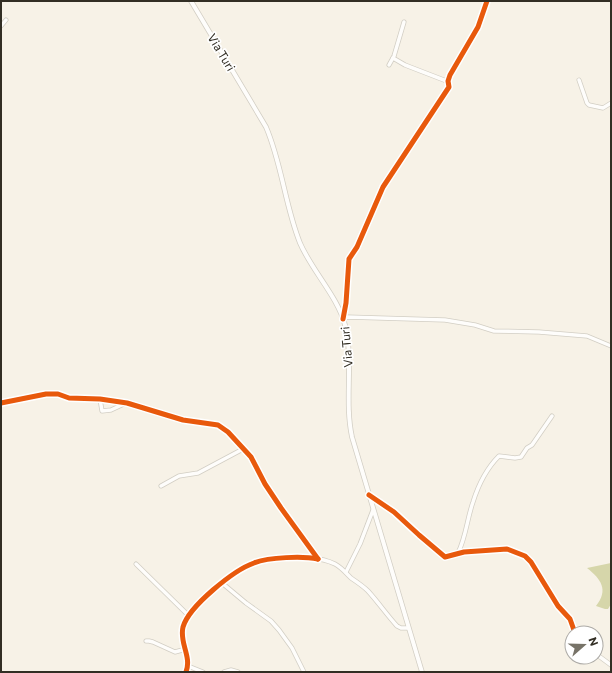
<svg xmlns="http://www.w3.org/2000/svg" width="612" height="673" font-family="Commissioner,sans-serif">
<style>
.forest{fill:#d6d6aa}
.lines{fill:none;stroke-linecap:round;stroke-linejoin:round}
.minor-casing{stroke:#d2cec4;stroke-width:5}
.major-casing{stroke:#d2cec4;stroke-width:5.5}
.minor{stroke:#fefdfb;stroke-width:3.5}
.major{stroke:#fefdfb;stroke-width:4}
.cycleway-casing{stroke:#fff;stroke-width:8}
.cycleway{stroke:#e8590c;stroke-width:5}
.labels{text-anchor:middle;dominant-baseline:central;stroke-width:3.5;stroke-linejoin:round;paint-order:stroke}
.street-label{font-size:12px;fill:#322e24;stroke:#fff}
</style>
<rect width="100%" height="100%" fill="#f7f2e7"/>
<path class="forest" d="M 611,563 L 611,604 L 608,609 L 605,609 L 596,606 C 609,590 601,579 587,568 Z"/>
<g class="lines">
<defs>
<g id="minor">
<polyline points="1,26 6,20"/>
<polyline points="393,58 405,65 449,82"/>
<polyline points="389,65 394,56 404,22"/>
<polyline points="579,80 587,103 589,105 603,108 611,103"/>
<polyline points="343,319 346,303 349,259 357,247 383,187 449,87 448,81 450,75 478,27 487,1"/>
<polyline points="343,319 347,317 445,320 475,325 494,331 539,332 587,336 611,346"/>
<polyline points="100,399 102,411 111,410 126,403"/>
<polyline points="1,403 46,394 58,394 69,398 100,399 127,403 183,420 218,425 228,432 251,457 265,484 281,508 318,559"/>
<polyline points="161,486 179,476 198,473 243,449"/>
<polyline points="369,495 394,512 419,535 445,557 464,552 507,549 525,556 531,562 558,606 570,619 575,633"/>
<path d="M 458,553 C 466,537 467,519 473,502 C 478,486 487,468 499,456 L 515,458 L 521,457 L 527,448 L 532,445 L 552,416"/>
<polyline points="136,564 189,616"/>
<polyline points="346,572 360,544 373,510"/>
<polyline points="222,583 246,603 271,621 279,630 292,648 304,672"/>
<polyline points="146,641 149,641 153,642 175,652 186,649"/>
<polyline points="596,654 611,665"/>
<polyline points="188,666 203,672"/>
<path d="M 186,672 C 192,655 177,639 185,622 C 194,602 234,570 254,563 C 261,560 270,560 278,559 C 297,558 317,555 335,564 C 341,567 346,573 351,578 C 357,582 363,586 368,591 C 378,602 387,615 397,626 L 401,628 L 408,628"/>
<polyline points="224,672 231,670 238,672"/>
</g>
<path id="major" d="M 191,1 L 266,127 C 282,164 285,206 300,243 C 312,271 338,297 345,325 C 354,361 344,400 352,437 L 422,672"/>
</defs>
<use href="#minor" class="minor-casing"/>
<use href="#major" class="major-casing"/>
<use href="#minor" class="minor"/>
<use href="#major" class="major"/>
<defs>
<g id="cycleway">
<polyline points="343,319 346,303 349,259 357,247 383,187 449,87 448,81 450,75 478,27 487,1"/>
<polyline points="1,403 46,394 58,394 69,398 100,399 127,403 183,420 218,425 228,432 251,457 265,484 281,508 318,559"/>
<polyline points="369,495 394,512 419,535 445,557 464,552 507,549 525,556 531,562 558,606 570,619 575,633"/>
<path d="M 186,672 C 192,656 179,643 183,627 C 189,606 234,570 254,563 C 269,557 303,556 318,559"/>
</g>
</defs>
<use href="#cycleway" class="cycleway-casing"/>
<use href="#cycleway" class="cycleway"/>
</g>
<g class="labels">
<g class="street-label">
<text transform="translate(222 52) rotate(59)">Via Turi</text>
<text transform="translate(346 347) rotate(-95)">Via Turi</text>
</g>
</g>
<rect width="612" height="673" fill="none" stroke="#322e24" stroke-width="4"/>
<g transform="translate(584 645) rotate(70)"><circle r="19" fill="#ffffff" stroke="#adaba7"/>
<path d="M0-3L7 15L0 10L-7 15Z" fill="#777368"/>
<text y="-6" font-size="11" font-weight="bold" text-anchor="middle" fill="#322e24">N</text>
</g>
</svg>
